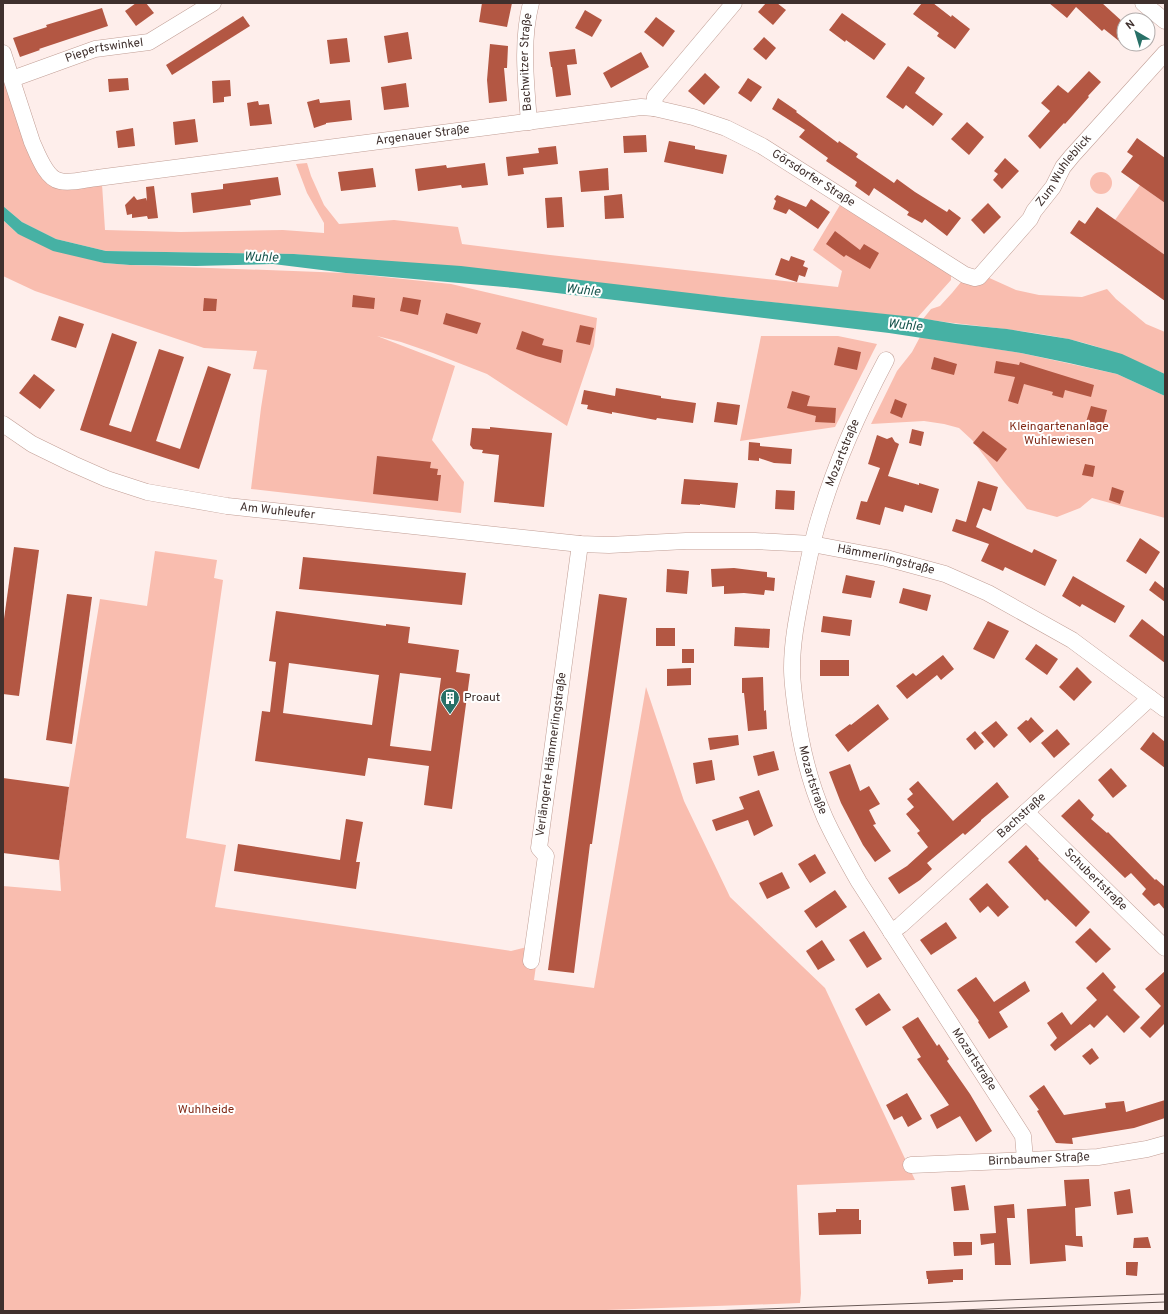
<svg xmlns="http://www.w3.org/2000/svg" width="1168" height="1314" font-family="Overpass,sans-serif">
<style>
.green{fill:#f9bdaf}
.water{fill:#46b1a4}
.building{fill:#b35743;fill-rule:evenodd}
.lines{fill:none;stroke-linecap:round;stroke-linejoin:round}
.minor-casing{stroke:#c19e95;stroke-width:17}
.minor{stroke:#fff;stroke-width:16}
.tram{stroke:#6a5b58;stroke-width:1}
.labels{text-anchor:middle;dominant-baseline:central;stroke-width:4;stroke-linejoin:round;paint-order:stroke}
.street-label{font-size:12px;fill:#3f302d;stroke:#fff}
.park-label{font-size:12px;fill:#822b18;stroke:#fff}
.poi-label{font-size:12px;fill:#3f302d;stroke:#fff;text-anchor:start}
.water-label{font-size:13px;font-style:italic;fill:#17544d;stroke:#fff}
</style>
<rect width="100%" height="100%" fill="#feeeeb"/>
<g class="green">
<polygon points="3,74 37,168 102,184 105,230 181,232 283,230 324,233 324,223 307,193 296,164 307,163 311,176 324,205 339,224 394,220 458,227 462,244 550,255 838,287 842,271 813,250 840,205 951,274 951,280 917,318 724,297 294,254 106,251 56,239 22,222 3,206"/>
<circle cx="1101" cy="183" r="11"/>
<polygon points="1140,185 1165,203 1165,255 1115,220"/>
<polygon points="3,220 18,234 104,263 130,265 346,273 451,284 597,318 594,346 567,426 487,374 433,353 401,342 377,336 455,366 432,440 464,482 461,513 251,489 261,408 267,370 253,369 257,351 204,348 35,291 3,276"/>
<path d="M 985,276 L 1016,290 L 1039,295 L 1082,297 L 1107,289 L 1116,299 L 1146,324 L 1165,332 L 1165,374 C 1134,360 1102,346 1068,339 C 1020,329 972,326 923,319 L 931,309 L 940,306 L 952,293 L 961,282 Z"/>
<polygon points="761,336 838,336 877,344 835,427 740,441"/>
<polygon points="920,337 1021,353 1117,374 1165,396 1165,518 1092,498 1080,508 1057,517 1027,509 1005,483 972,440 959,428 944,424 924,421 871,424 897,371 912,352"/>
<polygon points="155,551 217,560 214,578 223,580 186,838 226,845 215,907 511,951 539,944 534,980 594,988 646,687 684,801 730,897 825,988 915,1180 797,1185 801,1293 800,1303 579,1311 3,1311 3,886 61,891 59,860 69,787 100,599 147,606"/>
</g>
<polygon class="water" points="3,206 22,222 56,239 106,251 294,254 461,266 724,297 914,317 956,324 1007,329 1069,339 1122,354 1165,374 1165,396 1117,374 1069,363 1021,353 889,333 515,288 346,273 273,264 196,266 130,265 104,263 53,251 18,234 3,220"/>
<g class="building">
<polygon points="136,3 146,3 154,13 136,26 125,11"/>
<polygon points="482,3 512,3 507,27 479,22"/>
<polygon points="766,3 777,3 786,10 773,25 758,12"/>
<polygon points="922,3 933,3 951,17 952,15 970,29 955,49 937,36 939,33 913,14"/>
<polygon points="1049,3 1102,3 1124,23 1124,45 1104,29 1102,31 1076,7 1067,18"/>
<polygon points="102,8 108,26 39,49 40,50 20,57 13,38 47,27 46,25"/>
<polygon points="585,10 602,20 592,37 575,28"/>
<polygon points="842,13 886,44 874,60 846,40 845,42 829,30"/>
<polygon points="243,16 250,26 172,75 166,65"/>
<polygon points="656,17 675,31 663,47 644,32"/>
<polygon points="408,32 412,59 388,63 384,36"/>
<polygon points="764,37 776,48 766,60 753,49"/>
<polygon points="347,38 350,62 330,64 327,40"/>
<polygon points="490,44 508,46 507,68 504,68 507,101 489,103 487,80"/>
<polygon points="575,49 577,64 567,65 571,95 556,97 552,67 551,67 549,52"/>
<polygon points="641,52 649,67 611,88 603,73"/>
<polygon points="908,66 925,78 915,93 943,114 933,126 906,105 903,109 886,97"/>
<polygon points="1089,71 1101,82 1088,96 1089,97 1065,124 1064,123 1040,149 1028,136 1050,111 1041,103 1058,85 1068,93"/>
<polygon points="705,73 720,87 704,105 688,91"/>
<polygon points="128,78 129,90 109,92 108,79"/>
<polygon points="748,78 762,87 751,102 738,93"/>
<polygon points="230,80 231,96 224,97 224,102 213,103 212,81"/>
<polygon points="406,83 409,107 384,110 381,87"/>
<polygon points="778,98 797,111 796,112 838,143 839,141 858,154 856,157 894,183 897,179 915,192 947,212 949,209 961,218 947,236 925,219 922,223 907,215 909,212 874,188 869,196 855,186 857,182 826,161 828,158 799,137 805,130 772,109"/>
<polygon points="319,99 320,103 350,100 352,120 326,123 326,124 314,128 307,102"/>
<polygon points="258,101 259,105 269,104 272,124 250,126 247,103"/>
<polygon points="195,119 198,142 175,145 173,122"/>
<polygon points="967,122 984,137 969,155 951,139"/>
<polygon points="133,128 135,146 118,148 116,131"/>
<polygon points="646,135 647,152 624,153 623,136"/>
<polygon points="1137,138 1165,158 1165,203 1121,172 1133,156 1127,152"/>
<polygon points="669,141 695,146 695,149 727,155 723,174 664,162"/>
<polygon points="556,146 558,164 523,168 524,174 508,176 506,157 539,153 538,148"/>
<polygon points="1005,158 1019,171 1002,189 993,180 998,174 994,171"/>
<polygon points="485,163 488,185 462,188 461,185 418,191 415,169 446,165 447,168"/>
<polygon points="373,168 376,187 341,191 338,172"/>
<polygon points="608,168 609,190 581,192 579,171"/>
<polygon points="278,177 281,195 250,200 251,205 193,213 191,193 223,189 223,184"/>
<polygon points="154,186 158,218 148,219 147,216 132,218 132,214 127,215 125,205 134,196 137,200 146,198 147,201 146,187"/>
<polygon points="622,194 624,218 605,219 604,196"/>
<polygon points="777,195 806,207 811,199 830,212 818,229 789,209 786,214 773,209 776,201 774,199"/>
<polygon points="562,197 564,227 547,228 545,198"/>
<polygon points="988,203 1001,217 984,234 971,220"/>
<polygon points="1097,207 1165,255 1165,301 1070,233 1079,220 1085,224"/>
<polygon points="835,231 860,250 864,244 879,253 870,269 846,255 844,257 826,244"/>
<polygon points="791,256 805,261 803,266 808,268 805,277 799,275 797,282 775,275 781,258 789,261"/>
<polygon points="353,295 375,298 374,309 352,307"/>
<polygon points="403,297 421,300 418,315 400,311"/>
<polygon points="204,298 217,299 216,311 203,311"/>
<polygon points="446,313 481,323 477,334 443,324"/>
<polygon points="59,316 84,324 76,348 51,340"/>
<polygon points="580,325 594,328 590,345 576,342"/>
<polygon points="522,331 544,339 542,345 563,350 561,363 536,356 516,349"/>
<polygon points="112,333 137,342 109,425 131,432 159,349 184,357 156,441 180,449 208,366 231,374 199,469 80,430"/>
<polygon points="838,347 861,352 857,370 834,365"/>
<polygon points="934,357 957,364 954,375 931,369"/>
<polygon points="996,361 1019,365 1020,362 1094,385 1091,397 1065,390 1063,398 1052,395 1053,392 1024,384 1018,404 1008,401 1015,377 994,373"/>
<polygon points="34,374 55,390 40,409 19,393"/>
<polygon points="616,388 661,396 661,398 696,403 693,423 657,418 656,420 612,412 612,414 587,409 588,405 581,404 584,390 615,396"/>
<polygon points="792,391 810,396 807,406 836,408 835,423 815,422 816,416 787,408"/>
<polygon points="895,399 907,404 902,418 890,413"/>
<polygon points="717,402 740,405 737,425 714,422"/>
<polygon points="1091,406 1107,410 1103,426 1086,422"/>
<polygon points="490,427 552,433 544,507 494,502 499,455 482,453 483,450 473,449 470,445 472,428 490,429"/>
<polygon points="912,429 924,432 921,446 909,443"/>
<polygon points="983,431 1007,449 997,462 973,443"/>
<polygon points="877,435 887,439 892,437 895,442 899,444 888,476 919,485 919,483 939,489 932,513 905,505 903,512 885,507 880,525 856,519 861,501 867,502 880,468 868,464"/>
<polygon points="749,442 760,443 760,446 792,449 791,464 774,463 759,458 759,461 748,460"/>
<polygon points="377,456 431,462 430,468 438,469 437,475 441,475 438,501 373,494"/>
<polygon points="1085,464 1095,466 1093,477 1082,475"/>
<polygon points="684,479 738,483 735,508 700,504 700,505 681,504"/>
<polygon points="978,481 998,487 991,511 983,508 976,527 1032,553 1034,549 1057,560 1045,586 1005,567 1003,571 981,561 989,544 952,531 956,519 966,522"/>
<polygon points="1112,487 1124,491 1120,504 1109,500"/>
<polygon points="776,490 795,491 794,510 775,509"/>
<polygon points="1140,538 1160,552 1146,574 1126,561"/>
<polygon points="14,547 39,550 19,696 3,694 3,626"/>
<polygon points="303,557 466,573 462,605 299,589"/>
<polygon points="734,568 767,572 767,577 775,578 774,591 765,590 764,595 744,593 724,594 724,586 712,587 711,569"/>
<polygon points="667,569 689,571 687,594 666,592"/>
<polygon points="846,575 875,581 871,598 842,593"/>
<polygon points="1073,576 1125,606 1115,623 1082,604 1080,607 1062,596"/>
<polygon points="1155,581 1165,589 1165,602 1149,590"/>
<polygon points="903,588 931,595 927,611 899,603"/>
<polygon points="67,594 92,597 72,744 46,740"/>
<polygon points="599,594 627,598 592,844 590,844 574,973 548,970"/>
<path d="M 276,611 L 386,626 L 386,624 L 410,627 L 408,643 L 459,650 L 456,672 L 470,674 L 452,809 L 424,805 L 429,766 L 368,758 L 365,776 L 255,761 L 262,711 L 270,712 L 276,662 L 269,661 ZM 289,663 L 379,675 L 372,725 L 283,713 ZM 400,673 L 441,678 L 431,751 L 390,746 Z"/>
<polygon points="823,616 852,620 850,636 821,632"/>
<polygon points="1142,619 1165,637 1165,663 1129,636"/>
<polygon points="988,621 1009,631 994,659 973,649"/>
<polygon points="735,627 770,629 769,648 734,646"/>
<rect x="656" y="628" width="19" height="18"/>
<polygon points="1036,644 1058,659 1047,675 1025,659"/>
<rect x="682" y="649" width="12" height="14"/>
<polygon points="943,655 954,669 941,680 937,675 907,699 896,686 913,673 916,676"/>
<rect x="820" y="660" width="29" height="16"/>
<polygon points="1077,667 1092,682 1074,701 1059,687"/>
<polygon points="691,668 691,685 667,686 667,669"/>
<polygon points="763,677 764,711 766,710 767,729 748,731 744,693 742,693 742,678"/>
<polygon points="878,704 889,719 848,752 835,735 850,724 851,725"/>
<polygon points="1031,717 1044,731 1030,743 1017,728 1026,720 1028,721"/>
<polygon points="996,721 1008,735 994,748 981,733"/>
<polygon points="1057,729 1070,744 1054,758 1041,743"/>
<polygon points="975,731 984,742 975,750 966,739"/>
<polygon points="1153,732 1165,742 1165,768 1140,749"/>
<polygon points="738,735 739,745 710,750 708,738"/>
<polygon points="774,751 779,770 758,776 753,756"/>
<polygon points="712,760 715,780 696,784 693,763"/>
<polygon points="850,764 860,791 869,786 880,804 869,810 876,824 873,825 891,851 875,862 863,845 841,803 829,772"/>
<polygon points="1111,768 1127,786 1113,798 1098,780"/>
<polygon points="3,778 69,787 59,860 3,853"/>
<polygon points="918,781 953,821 997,782 1009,797 981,820 981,821 965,835 963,833 927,863 932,869 920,880 899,894 888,878 907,866 928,847 917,833 920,831 906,814 914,807 907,799 913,794 909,789"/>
<polygon points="759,790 773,826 754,836 748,820 716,831 712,820 744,809 739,797"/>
<polygon points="1079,799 1094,815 1091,819 1107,833 1108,832 1155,880 1156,879 1165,887 1165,910 1159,903 1154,906 1142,894 1146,889 1131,873 1125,878 1061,816"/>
<polygon points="346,819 363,822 356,862 360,862 356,889 234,871 238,844 340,860"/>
<polygon points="1026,845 1039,859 1038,860 1090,912 1076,927 1047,899 1045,901 1008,862"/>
<polygon points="815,854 826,873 810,883 798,864"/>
<polygon points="782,872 790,888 767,899 759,883"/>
<polygon points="987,883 1009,907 998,917 988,906 980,913 969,899"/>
<polygon points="835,890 847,907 816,928 804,911"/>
<polygon points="946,922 957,938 931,955 920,940"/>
<polygon points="1090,928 1111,949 1096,963 1075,942"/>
<polygon points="864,931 882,959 867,968 849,940"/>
<polygon points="822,940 835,960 818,970 806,951"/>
<polygon points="1165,971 1165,1023 1150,1038 1140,1028 1161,1006 1145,989"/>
<polygon points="1103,972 1116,987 1113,990 1140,1017 1124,1033 1107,1015 1094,1028 1090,1024 1055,1051 1050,1045 1057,1038 1047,1023 1062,1012 1071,1025 1097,1000 1086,988"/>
<polygon points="976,977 994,1002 1025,981 1030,991 999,1012 1008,1027 989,1039 978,1022 979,1021 957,990"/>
<polygon points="879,993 891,1010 866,1026 855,1009"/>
<polygon points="918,1017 937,1046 939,1044 949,1059 947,1061 970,1094 992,1131 976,1142 960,1116 937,1129 930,1115 949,1105 917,1059 921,1057 902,1027"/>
<polygon points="1092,1048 1099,1058 1090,1065 1082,1056"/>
<polygon points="1044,1085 1064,1115 1106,1108 1105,1103 1124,1101 1126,1112 1165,1100 1165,1118 1134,1128 1072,1138 1073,1144 1056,1143 1037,1111 1039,1110 1029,1096"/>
<polygon points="907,1093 922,1119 908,1127 902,1116 894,1120 886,1105"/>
<polygon points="1089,1179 1091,1206 1075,1208 1076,1236 1082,1236 1083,1247 1065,1245 1066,1261 1030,1264 1027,1209 1066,1206 1064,1180"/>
<polygon points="965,1185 969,1210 954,1211 951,1187"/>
<polygon points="1130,1189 1133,1213 1117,1215 1114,1192"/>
<polygon points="1014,1204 1015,1218 1007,1218 1011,1265 995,1265 994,1243 981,1245 980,1234 996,1233 994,1206"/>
<polygon points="836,1209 859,1209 859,1220 861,1220 861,1234 819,1235 818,1213 836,1212"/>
<polygon points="1148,1237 1151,1248 1133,1248 1134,1238"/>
<polygon points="953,1242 972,1242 972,1255 954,1256"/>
<polygon points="1126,1262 1138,1262 1137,1276 1126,1275"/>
<polygon points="963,1269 963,1280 953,1280 953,1282 928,1284 928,1279 927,1279 926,1271"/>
</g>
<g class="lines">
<defs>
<g id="minor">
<polyline points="1143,3 1165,21"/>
<path id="s1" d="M 3,53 L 32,142 C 37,153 46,179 60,181 C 71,184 86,179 97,178 L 641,107 L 654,108 L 693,117 L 726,128 L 762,146 L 965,275 L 975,278 L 979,277 L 1030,219 L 1034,211 L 1053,187 L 1063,167 L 1072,156 L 1165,53"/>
<path id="s2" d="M 12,79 L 95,49 L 149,42 L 213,3"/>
<polyline points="654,108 655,97 734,3"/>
<path id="s3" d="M 529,122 C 526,82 521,42 531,3"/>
<path id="s4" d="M 886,360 C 859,411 835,464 819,519 C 812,541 808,564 803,587 C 798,613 792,640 792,668 C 792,682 794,696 796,710 C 801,747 810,784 825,818 C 835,840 847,861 859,882 L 1023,1136 L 1025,1159"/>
<path id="s5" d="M 3,424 L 32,444 L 73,464 L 107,479 L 147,492 L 227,506 L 580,544 L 609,545 L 686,541 L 755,541 L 812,544 L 886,558 L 945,574 L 988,593 L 1072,640 L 1165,709"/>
<path id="s6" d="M 1026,812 L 1165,948"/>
<path id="s7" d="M 891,932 L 901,925 L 1026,812 L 1150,698"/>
<path id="s8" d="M 531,961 L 546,856 L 539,848 L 580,544"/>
<path id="s9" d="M 911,1165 L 1098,1157 L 1147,1149 L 1165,1144"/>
</g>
</defs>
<use href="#minor" class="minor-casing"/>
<use href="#minor" class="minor"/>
<g class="tram">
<polyline points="711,1311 1165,1294"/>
<polyline points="935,1311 1165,1302"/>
</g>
</g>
<defs>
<symbol id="building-pin" viewBox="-11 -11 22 30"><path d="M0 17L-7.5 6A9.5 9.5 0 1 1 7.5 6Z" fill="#287067" stroke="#fff"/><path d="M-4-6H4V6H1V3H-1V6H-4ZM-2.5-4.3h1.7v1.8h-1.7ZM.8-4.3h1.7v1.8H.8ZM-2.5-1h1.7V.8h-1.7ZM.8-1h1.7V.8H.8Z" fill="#fff"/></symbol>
</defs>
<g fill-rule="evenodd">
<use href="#building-pin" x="439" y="687" width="22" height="30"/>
</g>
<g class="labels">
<g class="street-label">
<text stroke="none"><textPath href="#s2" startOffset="97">Piepertswinkel</textPath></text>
<text stroke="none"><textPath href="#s3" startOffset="60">Bachwitzer Straße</textPath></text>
<text stroke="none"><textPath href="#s1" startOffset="509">Argenauer Straße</textPath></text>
<text stroke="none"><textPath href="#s1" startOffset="1249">Zum Wuhleblick</textPath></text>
<text stroke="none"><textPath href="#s1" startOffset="918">Görsdorfer Straße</textPath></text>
<text transform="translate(843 453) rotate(-68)">Mozartstraße</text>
<text stroke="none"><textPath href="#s5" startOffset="292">Am Wuhleufer</textPath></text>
<text stroke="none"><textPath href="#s5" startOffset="904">Hämmerlingstraße</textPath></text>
<text stroke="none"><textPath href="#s8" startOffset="211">Verlängerte Hämmerlingstraße</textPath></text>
<text stroke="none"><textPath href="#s4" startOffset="439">Mozartstraße</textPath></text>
<text stroke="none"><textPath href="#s7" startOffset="175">Bachstraße</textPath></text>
<text stroke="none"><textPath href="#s6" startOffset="97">Schubertstraße</textPath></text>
<text stroke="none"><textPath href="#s4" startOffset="763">Mozartstraße</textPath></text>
<text stroke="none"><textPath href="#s9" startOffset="128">Birnbaumer Straße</textPath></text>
</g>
<g class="park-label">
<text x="1059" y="427">Kleingartenanlage<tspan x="1059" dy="14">Wuhlewiesen</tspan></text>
<text x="206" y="1110">Wuhlheide</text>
</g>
<g class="poi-label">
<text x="464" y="698">Proaut</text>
</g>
<g class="water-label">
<text transform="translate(261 258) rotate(2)">Wuhle</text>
<text transform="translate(583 291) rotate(6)">Wuhle</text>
<text transform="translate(905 326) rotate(6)">Wuhle</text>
</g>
</g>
<rect width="1168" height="1314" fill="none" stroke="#3f302d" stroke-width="8"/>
<g transform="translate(1136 32) rotate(322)"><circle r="19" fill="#ffffff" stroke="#b2acab"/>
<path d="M0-3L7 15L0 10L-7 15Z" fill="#287067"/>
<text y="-6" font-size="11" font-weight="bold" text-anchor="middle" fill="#3f302d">N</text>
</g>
</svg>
